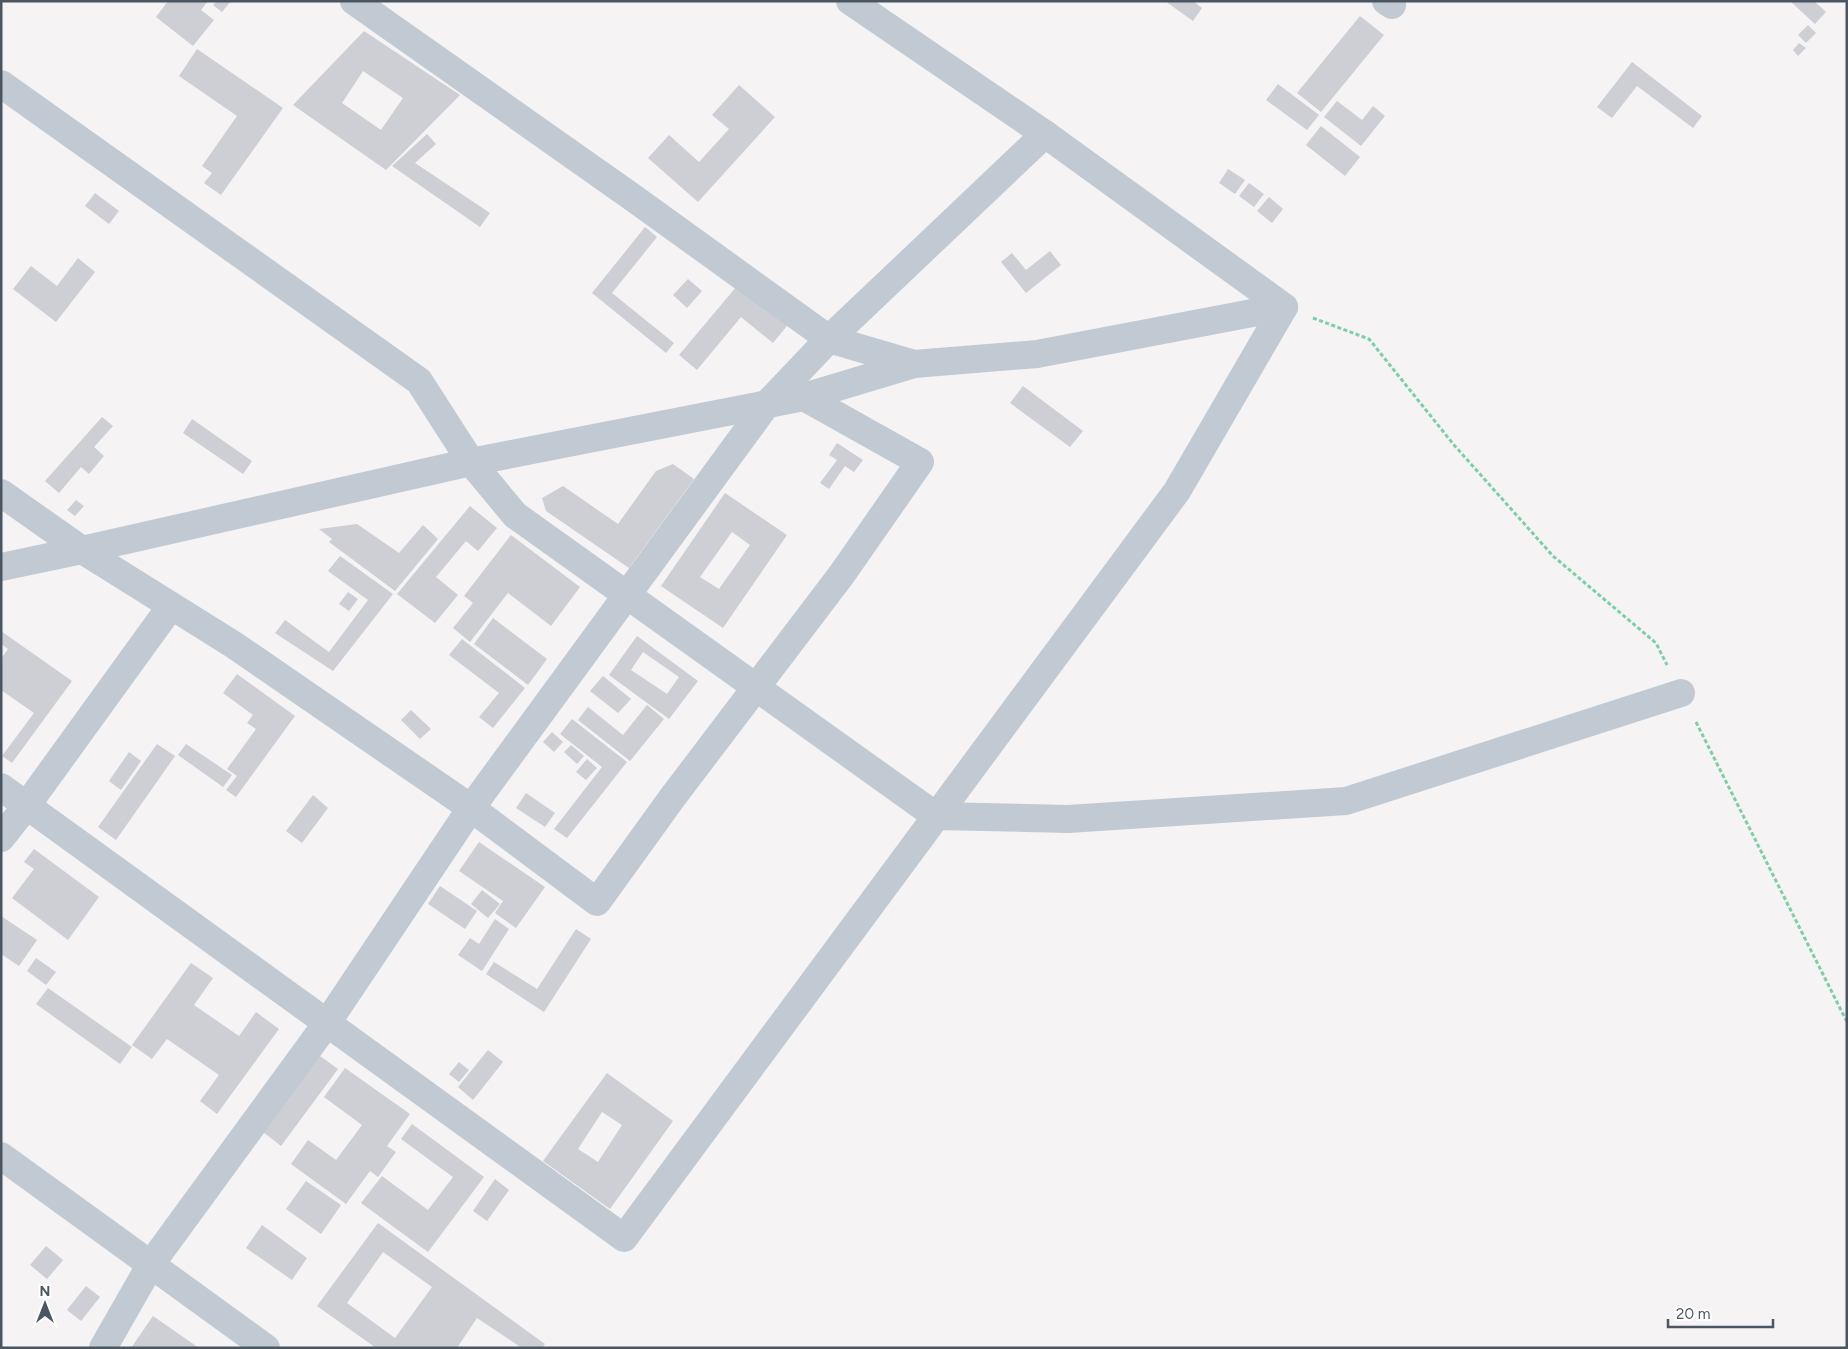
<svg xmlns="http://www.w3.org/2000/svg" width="1848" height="1349" font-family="Figtree,sans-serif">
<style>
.building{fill:#cdcfd5;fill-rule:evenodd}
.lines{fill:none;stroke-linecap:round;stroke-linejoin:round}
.path{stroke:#7ad0a6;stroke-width:3;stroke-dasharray:4 2.5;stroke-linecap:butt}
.minor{stroke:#c1cad2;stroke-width:28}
</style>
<rect width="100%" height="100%" fill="#f5f3f3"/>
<g class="building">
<polygon points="168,1 208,1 201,10 214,20 193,46 156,17"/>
<polygon points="216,1 231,1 222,12 213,5"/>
<polygon points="1165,1 1193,1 1202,8 1193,21"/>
<polygon points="1790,1 1814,1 1826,12 1815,24"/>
<polygon points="1360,16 1384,35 1321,112 1297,93"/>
<polygon points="1808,25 1816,33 1806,43 1798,35"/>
<path d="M 364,31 L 460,95 L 386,170 L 293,105 ZM 363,71 L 403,98 L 381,130 L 342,103 Z"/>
<polygon points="1799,43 1806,48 1798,56 1793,50"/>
<polygon points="197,49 283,108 221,195 204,183 212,173 202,166 237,116 179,76"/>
<polygon points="1632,62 1702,116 1693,128 1637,86 1612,118 1597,107"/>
<polygon points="1278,84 1319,115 1307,130 1266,100"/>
<polygon points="739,85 775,117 698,202 648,158 669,135 699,162 729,129 712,115"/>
<polygon points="1337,101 1362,120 1373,106 1385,116 1361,146 1324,117"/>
<polygon points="1321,126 1360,157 1345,176 1306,145"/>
<polygon points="427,134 436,144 415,163 490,213 480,227 392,166"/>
<polygon points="1228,169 1245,180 1235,194 1219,183"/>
<polygon points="1249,183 1264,194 1254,207 1239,196"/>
<polygon points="95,193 119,211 109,224 85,206"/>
<polygon points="1269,197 1283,209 1272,223 1257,211"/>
<polygon points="645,227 657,237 612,293 674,343 666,353 592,293"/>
<polygon points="1050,251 1061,265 1026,293 1001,262 1012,253 1026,270"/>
<polygon points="78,258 95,272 56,322 13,289 31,266 57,286"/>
<polygon points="688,279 702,291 687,308 673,295"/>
<polygon points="742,280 791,321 773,343 741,317 697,370 679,355"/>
<polygon points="1023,386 1083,431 1070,447 1010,403"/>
<polygon points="102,417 113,426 94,447 104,456 89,474 81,467 59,493 45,481"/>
<polygon points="192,419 252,461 243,474 183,433"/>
<polygon points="837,443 863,460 854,472 845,466 829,489 820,483 837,460 829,455"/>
<polygon points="673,464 694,479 629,568 546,511 542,498 563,486 618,524 656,471"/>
<path d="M 725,493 L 787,535 L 723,628 L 661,586 ZM 732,532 L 750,545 L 719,589 L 700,577 Z"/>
<polygon points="76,500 84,506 75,516 67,510"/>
<polygon points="470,506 497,528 478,551 466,541 436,577 458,595 435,623 397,594"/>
<polygon points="357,524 399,553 423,525 438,539 395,591 329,542 332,539 319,529"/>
<polygon points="511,535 580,587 551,626 508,593 470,642 453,628 473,603 464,596"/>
<polygon points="340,556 393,594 333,671 275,633 285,620 329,652 368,600 328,571"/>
<polygon points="348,592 358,599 349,611 339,604"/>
<polygon points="493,618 547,659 528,685 474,644"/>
<polygon points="1,631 72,681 12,763 2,756 34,713 1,690 1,659 8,649 1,644"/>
<path d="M 637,636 L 698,681 L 669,719 L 609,675 ZM 643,652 L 679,677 L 667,694 L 631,670 Z"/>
<polygon points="462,639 525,688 493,728 479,717 499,693 449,655"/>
<polygon points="237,674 295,716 236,797 226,790 237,776 227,769 256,729 247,723 253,715 223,693"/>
<polygon points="603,676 631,699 618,713 590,691"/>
<polygon points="647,705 664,719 630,761 578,720 588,707 623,735"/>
<polygon points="411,710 431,729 420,739 401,720"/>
<polygon points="572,719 627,762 567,838 554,829 602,767 560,734"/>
<polygon points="552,732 563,742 554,752 543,742"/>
<polygon points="157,744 175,756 116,840 98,827"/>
<polygon points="186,744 232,775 223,787 178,755"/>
<polygon points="571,745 584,756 577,764 564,752"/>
<polygon points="129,752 141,761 121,790 109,781"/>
<polygon points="587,759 597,768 586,780 576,772"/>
<polygon points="526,793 555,813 545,827 516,808"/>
<polygon points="313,795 328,808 302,843 286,831"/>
<polygon points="479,842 545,887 516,928 495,913 503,901 459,871"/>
<polygon points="34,849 99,897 68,940 12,898 34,869 24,862"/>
<polygon points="440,886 477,911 465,929 428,904"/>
<polygon points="482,890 500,904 488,918 471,904"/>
<polygon points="1,916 37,940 19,966 1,954"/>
<polygon points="495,919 509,929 482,971 458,955 470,938 479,944"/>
<polygon points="576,929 591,939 544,1012 486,974 494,962 537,989"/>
<polygon points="36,958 56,972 46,985 27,971"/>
<polygon points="191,963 213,978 194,1005 239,1036 256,1012 279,1029 217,1114 200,1101 219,1075 167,1039 152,1059 132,1045"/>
<polygon points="48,988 132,1047 120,1064 36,1004"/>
<polygon points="488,1050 503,1062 473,1100 458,1087"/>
<polygon points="320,1056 338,1069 281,1146 263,1132"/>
<polygon points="459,1062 469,1070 459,1082 449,1074"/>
<polygon points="345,1068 410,1114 387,1146 396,1152 378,1177 370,1171 346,1204 291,1164 308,1140 336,1160 362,1125 324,1097"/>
<path d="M 607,1073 L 673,1121 L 610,1209 L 543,1161 ZM 602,1112 L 622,1125 L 598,1162 L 578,1149 Z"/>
<polygon points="412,1124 484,1177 428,1252 361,1203 382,1176 428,1210 453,1177 401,1139"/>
<polygon points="495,1179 509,1190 487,1221 473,1211"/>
<polygon points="306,1181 341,1205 321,1234 286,1209"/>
<path d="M 378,1223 L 545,1344 L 542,1348 L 522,1348 L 477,1318 L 457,1348 L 376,1348 L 317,1306 ZM 383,1252 L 432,1287 L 395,1338 L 347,1303 Z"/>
<polygon points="262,1225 307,1258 292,1280 246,1248"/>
<polygon points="46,1246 63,1260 47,1279 30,1265"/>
<polygon points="86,1286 100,1297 81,1321 67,1310"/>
<polygon points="153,1316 199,1348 144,1348 141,1346 140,1348 131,1348"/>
</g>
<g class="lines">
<g class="path">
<polyline points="1313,318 1369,339 1454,445 1553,556 1656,643 1667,665"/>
<polyline points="1696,722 1847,1022"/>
</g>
<g class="minor">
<polyline points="354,1 632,197 829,339 914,364"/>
<polyline points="850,1 1045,134 1284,307"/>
<polyline points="1386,1 1392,5"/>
<polyline points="1,84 419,381 471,462 515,515 936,816 1068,819 1346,801 1681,693"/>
<polyline points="1,493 82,550 234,645 471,808 597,902 672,798 842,574 920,462 804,397"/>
<polyline points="1,567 82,550 471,462 804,397 914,364 1037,354 1284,307"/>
<polyline points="1,787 624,1238 1177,491 1284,307"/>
<polyline points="1,838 27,805 171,606"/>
<polyline points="1,1156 266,1348"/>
<polyline points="103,1348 151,1264 327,1023 471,808 766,405 829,339 1045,134"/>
</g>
</g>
<rect width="1848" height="1349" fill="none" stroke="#4a5661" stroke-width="5"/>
<g transform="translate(45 1304)" stroke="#ffffff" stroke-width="4" paint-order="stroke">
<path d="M0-4L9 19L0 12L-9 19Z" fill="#4a5661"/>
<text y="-8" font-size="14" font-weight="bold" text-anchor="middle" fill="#4a5661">N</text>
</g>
<path d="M1668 1319v8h105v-8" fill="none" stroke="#4a5661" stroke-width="2.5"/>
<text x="1676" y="1319" font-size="15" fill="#4a5661" stroke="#ffffff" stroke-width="4" paint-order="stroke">20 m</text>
</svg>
